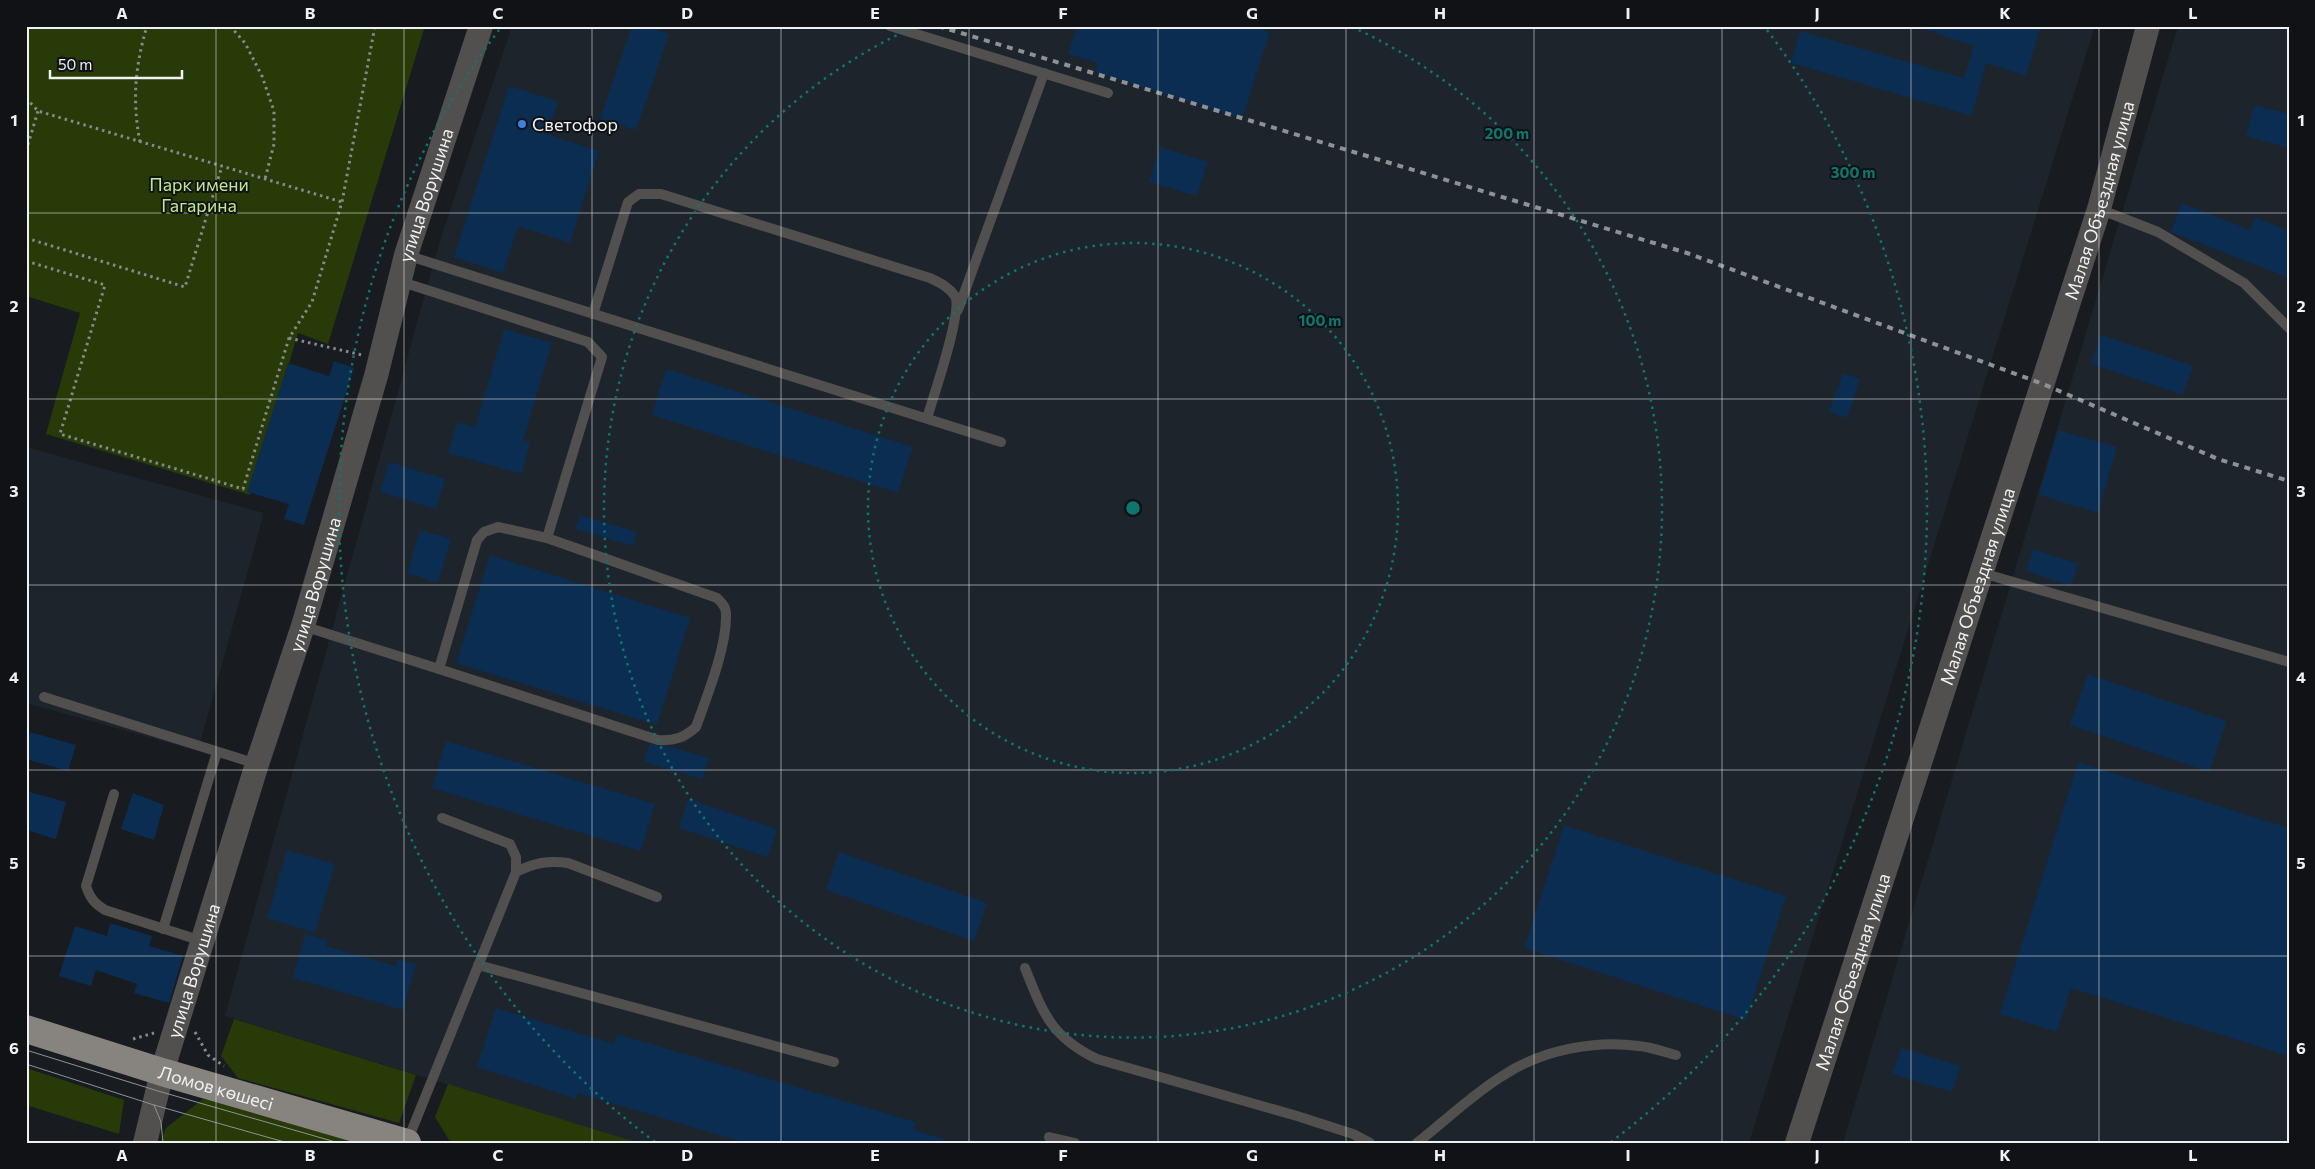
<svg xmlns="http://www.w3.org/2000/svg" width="2315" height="1169" font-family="Commissioner,sans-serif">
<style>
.built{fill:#1d242c}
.green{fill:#283a08}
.building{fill:#0b2d51}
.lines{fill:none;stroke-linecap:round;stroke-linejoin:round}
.path{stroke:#87898c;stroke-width:3;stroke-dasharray:2.5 4;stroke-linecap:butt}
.service{stroke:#51504e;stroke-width:10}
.tertiary{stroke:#51504e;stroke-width:24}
.primary{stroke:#878480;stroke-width:28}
.tram{stroke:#8f9194;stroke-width:1}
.rail{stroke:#8f9194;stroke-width:4;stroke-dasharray:6 6;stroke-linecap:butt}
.grid{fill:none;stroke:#eff1f3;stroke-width:1;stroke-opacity:0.55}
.ring{fill:none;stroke:#0f766e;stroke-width:2.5;stroke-dasharray:2.5 5}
.shop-dot{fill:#3f7fe0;stroke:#101216;stroke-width:2}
.labels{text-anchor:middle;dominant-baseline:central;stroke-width:4;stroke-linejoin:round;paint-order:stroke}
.poi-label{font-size:18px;fill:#eff1f3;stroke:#101216;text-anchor:start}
.park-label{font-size:18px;fill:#c0e78a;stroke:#101216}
.street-label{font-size:18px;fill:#eff1f3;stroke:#101216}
.centre{fill:#0f766e;stroke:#101216;stroke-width:2.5}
.ring-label{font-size:15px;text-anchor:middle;font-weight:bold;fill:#0f766e;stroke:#101216;stroke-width:4;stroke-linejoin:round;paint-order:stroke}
.neatline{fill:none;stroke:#eff1f3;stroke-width:2}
.grid-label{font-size:16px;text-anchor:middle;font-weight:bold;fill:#eff1f3}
</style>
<rect width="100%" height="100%" fill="#181b1f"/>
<g class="built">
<polygon points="512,26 2095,26 1749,1143 639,1143 225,1016 440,240"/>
<polygon points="2178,26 2289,26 2289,1143 1843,1143"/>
<polygon points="26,447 264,513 198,751 26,703"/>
</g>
<g class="green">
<polygon points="26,26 425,26 328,344 298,333 250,495 46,434 80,313 26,296"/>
<polygon points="234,1019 416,1075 399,1123 238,1078 221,1056"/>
<polygon points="26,1068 124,1100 119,1134 26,1105"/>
<polygon points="448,1084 639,1143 457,1143 449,1140 435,1117"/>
<polygon points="203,1099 273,1112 378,1143 160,1143 166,1128"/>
</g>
<g class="building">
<polygon points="632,26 645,26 669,34 636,130 600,119"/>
<polygon points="1077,26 1253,26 1270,32 1242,119 1095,72 1098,63 1068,54"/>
<polygon points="1924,26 2041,26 2026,76 1986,63 1972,116 1791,63 1800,31 1964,78 1974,46 1923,29"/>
<polygon points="509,86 558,101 547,134 599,151 570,243 518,226 503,273 454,257"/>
<polygon points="2254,105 2289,114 2289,148 2246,136"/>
<polygon points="1160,147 1208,162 1197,196 1149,182"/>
<polygon points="2182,203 2250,230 2255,217 2289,231 2289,278 2171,232"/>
<polygon points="504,329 552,343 523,440 530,442 522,474 448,453 457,422 475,427"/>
<polygon points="2101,335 2193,366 2183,395 2091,364"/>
<polygon points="334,361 354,368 304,525 284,519 289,504 247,492 288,363 329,376"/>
<polygon points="666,369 913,447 898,493 652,415"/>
<polygon points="1843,373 1860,379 1847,418 1829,412"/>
<polygon points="2058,430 2117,447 2098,513 2039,495"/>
<polygon points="389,462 445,479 436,509 380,492"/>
<polygon points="580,515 637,532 633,546 575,529"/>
<polygon points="420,530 451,539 438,583 407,573"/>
<polygon points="2033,549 2078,564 2071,586 2026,571"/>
<polygon points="490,555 690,618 657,725 456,663"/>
<polygon points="2088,674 2226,721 2209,772 2070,725"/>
<polygon points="30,732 76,745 68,771 26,759 26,746"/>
<polygon points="446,741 655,804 641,851 432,788"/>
<polygon points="649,744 671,747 709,758 702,779 644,762"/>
<polygon points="2078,762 2289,828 2289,1056 2071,988 2057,1032 2000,1014"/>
<polygon points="26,791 66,802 56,839 26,830"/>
<polygon points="133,793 164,805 154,840 121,829"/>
<polygon points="688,799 777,829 768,857 679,828"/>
<polygon points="1564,825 1786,896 1746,1020 1524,948"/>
<polygon points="287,850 335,864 315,933 267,918"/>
<polygon points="839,852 987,903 974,941 826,890"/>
<polygon points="110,923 152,936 149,946 183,956 169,1003 134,993 137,984 96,970 91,986 59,976 75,926 107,936"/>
<polygon points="305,934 327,940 326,946 396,966 398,959 416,964 403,1010 293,978"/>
<polygon points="496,1008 614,1044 617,1034 916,1122 914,1130 944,1139 944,1143 746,1143 578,1093 577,1099 477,1067"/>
<polygon points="1901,1048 1960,1066 1952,1092 1892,1074"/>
</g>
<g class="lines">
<g class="path">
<polyline points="230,26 245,43 262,76 274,111 274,144 265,179"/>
<polyline points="26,98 38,111 342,202"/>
<path d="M 140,142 C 132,101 135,66 147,26"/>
<polyline points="26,151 38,111"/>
<polyline points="26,238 185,287 222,166"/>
<polyline points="26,261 105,285 60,434 243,489 289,338 312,302 342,202 375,26"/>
<polyline points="289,338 362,355"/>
<polyline points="195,1032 208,1055 224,1066"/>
<polyline points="133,1039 154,1033"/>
</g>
<g class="service">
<polyline points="890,26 1108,93"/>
<polyline points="2099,209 2158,232 2244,283 2289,328"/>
<polyline points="406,255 1001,442"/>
<polyline points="399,281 588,342 602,357 547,538"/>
<polyline points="958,310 1044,73"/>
<path d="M 593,314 L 628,202 L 639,194 L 661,194 L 930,278 C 940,283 949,287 955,296 C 963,311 933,398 927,418"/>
<path d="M 498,527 L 547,538 L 717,598 C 722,603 726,607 726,614 C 727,647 707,696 696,727 C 684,738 674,741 658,740 L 439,669 L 477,540 L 484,532 Z"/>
<polyline points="1982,573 2289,662"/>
<polyline points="303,626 439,669"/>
<polyline points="44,697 257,764"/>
<path d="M 114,794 L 86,886 C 90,898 94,903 105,910 L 202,941"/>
<path d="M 516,872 C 534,863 548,860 568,863 L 657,897"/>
<polyline points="163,929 217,752"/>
<polyline points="478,965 834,1062"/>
<path d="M 1025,968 C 1043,1013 1051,1037 1097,1059 L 1297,1116 L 1353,1134 L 1370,1143"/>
<polyline points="1049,1137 1075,1143"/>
<polyline points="407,1142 516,872 516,857 510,844 442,818"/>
<path d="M 1417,1143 C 1444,1122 1475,1092 1504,1075 C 1542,1050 1594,1040 1639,1046 C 1651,1047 1664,1052 1676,1055"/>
</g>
<g class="tertiary">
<path id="s1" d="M 145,1143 L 162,1072 L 257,764 L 303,626 L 376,376 L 406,255 L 481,26"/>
<path id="s2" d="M 1797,1143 L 2099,209 L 2148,26"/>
</g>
<path class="primary" id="s3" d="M 26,1029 L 162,1072 L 407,1143"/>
<g class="tram">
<polyline points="26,1050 158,1091 339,1143"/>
<polyline points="26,1064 154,1105 288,1143"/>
<polyline points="154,1105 161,1122 163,1143"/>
</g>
<polyline class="rail" points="938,26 1687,253 2043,384 2218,459 2289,481"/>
</g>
<path class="grid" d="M 216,26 L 216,1143M 404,26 L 404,1143M 592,26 L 592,1143M 781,26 L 781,1143M 969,26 L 969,1143M 1158,26 L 1158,1143M 1346,26 L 1346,1143M 1534,26 L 1534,1143M 1722,26 L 1722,1143M 1911,26 L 1911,1143M 2099,26 L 2099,1143M 26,213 L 2289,213M 26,399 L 2289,399M 26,585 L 2289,585M 26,770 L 2289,770M 26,956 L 2289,956"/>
<g class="ring">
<circle cx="1133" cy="508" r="265"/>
<path d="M1352 27A529 529 0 1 1 914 27"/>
<path d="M655 1142A794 794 0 0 1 499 30M1767 30A794 794 0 0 1 1611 1142"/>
</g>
<circle class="shop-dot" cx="522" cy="124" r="5"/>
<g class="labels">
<g class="poi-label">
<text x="532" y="124">Светофор</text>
</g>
<g class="park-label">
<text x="199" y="184">Парк имени<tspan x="199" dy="21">Гагарина</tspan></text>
</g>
<g class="street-label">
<text stroke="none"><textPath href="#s1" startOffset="989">улица Ворушина</textPath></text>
<text stroke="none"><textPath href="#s2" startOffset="990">Малая Объездная улица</textPath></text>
<text stroke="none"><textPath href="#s1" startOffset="584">улица Ворушина</textPath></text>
<text stroke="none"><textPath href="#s2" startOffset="585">Малая Объездная улица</textPath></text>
<text stroke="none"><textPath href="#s1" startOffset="179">улица Ворушина</textPath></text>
<text stroke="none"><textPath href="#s2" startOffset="180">Малая Объездная улица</textPath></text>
<text stroke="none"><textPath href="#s3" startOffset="199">Ломов көшесі</textPath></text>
</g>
</g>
<circle cx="1133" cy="508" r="8" class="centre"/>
<g class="ring-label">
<text x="1507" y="139">200 m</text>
<text x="1853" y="178">300 m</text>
<text x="1320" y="326">100 m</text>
</g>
<rect width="2315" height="1169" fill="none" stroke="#101216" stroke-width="55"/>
<path d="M50 70v8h132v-8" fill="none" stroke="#eff1f3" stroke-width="2.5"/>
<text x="58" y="70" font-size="15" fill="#eff1f3" stroke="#101216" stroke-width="4" paint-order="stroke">50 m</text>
<rect x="28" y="28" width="2260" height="1114" class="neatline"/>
<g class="grid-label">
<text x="122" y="19">A</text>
<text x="310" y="19">B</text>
<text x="498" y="19">C</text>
<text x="687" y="19">D</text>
<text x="875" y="19">E</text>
<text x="1063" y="19">F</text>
<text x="1252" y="19">G</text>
<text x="1440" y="19">H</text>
<text x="1628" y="19">I</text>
<text x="1817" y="19">J</text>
<text x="2005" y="19">K</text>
<text x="2193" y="19">L</text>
<text x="14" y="126">1</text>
<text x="2301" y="126">1</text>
<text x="14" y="312">2</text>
<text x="2301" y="312">2</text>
<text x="14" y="497">3</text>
<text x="2301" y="497">3</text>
<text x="14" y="683">4</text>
<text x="2301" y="683">4</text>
<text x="14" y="869">5</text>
<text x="2301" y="869">5</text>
<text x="14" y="1054">6</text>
<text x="2301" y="1054">6</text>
<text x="122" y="1161">A</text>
<text x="310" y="1161">B</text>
<text x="498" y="1161">C</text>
<text x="687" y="1161">D</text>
<text x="875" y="1161">E</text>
<text x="1063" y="1161">F</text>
<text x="1252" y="1161">G</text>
<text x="1440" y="1161">H</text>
<text x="1628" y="1161">I</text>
<text x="1817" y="1161">J</text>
<text x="2005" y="1161">K</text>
<text x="2193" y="1161">L</text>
</g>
</svg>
